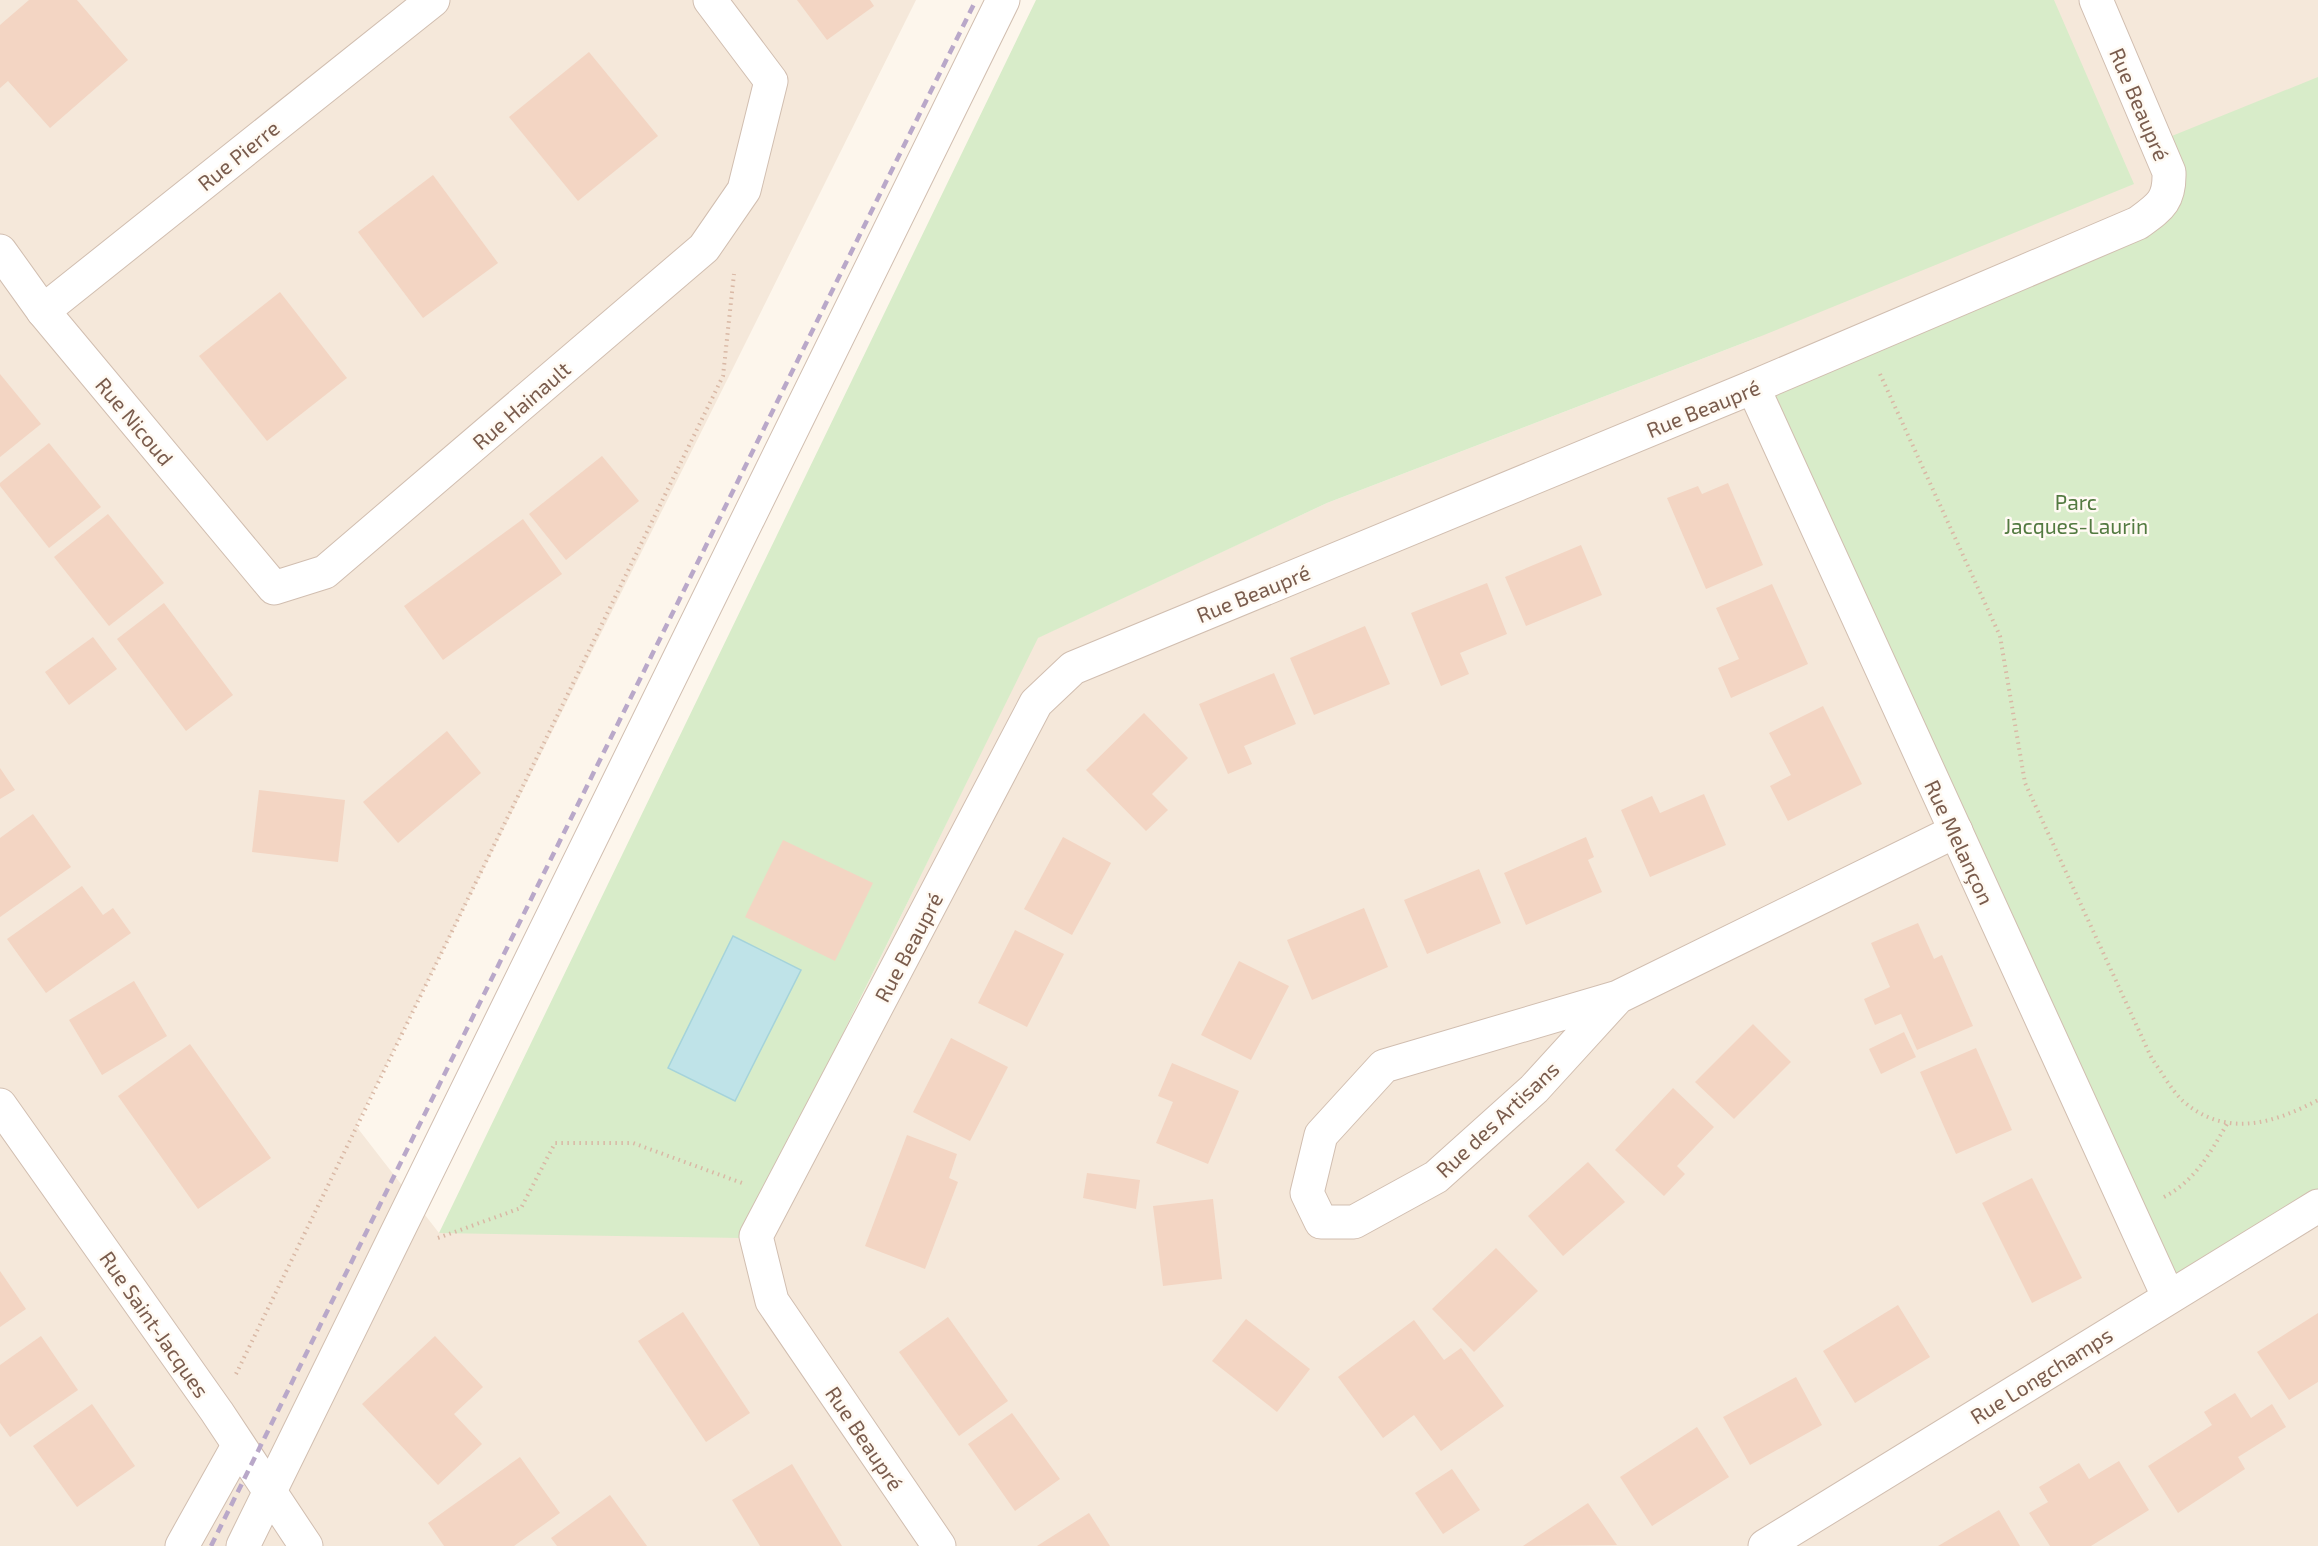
<svg xmlns="http://www.w3.org/2000/svg" width="2318" height="1546" font-family="'Exo 2',sans-serif">
<style>
.residential{fill:#f5e8da}
.green{fill:#d8ecc9}
.water{fill:#bfe3e8;stroke:#a5d3da;stroke-width:1.5}
.building{fill:#f3d5c3}
.lines{fill:none;stroke-linecap:round;stroke-linejoin:round}
.minor-casing{stroke:#d1beb0;stroke-width:35}
.path{stroke:#d9b8a5;stroke-width:4;stroke-dasharray:1.5 4.5;stroke-linecap:butt}
.minor{stroke:#fff;stroke-width:33}
.rail{stroke:#b9a8c9;stroke-width:4.5;stroke-dasharray:9 6;stroke-linecap:butt}
.labels{text-anchor:middle;dominant-baseline:central;stroke-width:5;stroke-linejoin:round;paint-order:stroke}
.street-label{font-size:21px;fill:#7a5c4d;stroke:#fffaf3}
.park-label{font-size:21px;fill:#537a41;stroke:#fffaf3}
</style>
<rect width="100%" height="100%" fill="#fdf6ec"/>
<polygon class="residential" points="0,0 916,0 356,1126 439,1233 773,1177 1037,638 1327,503 1759,337 2052,0 2318,0 2318,1546 0,1546"/>
<g class="green">
<polygon points="1036,0 2054,0 2134,184 1759,337 1327,503 1038,638 742,1238 439,1233"/>
<polygon points="2318,77 2318,1206 2168,1296 1753,387 2157,209 2157,142"/>
</g>
<polygon class="water" points="733,936 801,970 735,1101 668,1068"/>
<g class="building">
<polygon points="29,0 77,0 128,60 50,128 8,81 0,88 0,25"/>
<polygon points="797,0 870,0 874,6 827,40"/>
<polygon points="589,52 658,136 578,201 509,117"/>
<polygon points="433,175 498,263 423,318 358,232"/>
<polygon points="280,292 347,378 267,441 199,356"/>
<polygon points="0,374 41,424 0,457"/>
<polygon points="49,443 101,507 49,548 0,486 0,483"/>
<polygon points="602,456 639,501 566,560 529,514"/>
<polygon points="1728,483 1763,565 1706,589 1667,498 1698,486 1702,494"/>
<polygon points="108,514 164,583 109,626 54,557"/>
<polygon points="523,519 562,574 443,660 404,606"/>
<polygon points="1581,545 1602,595 1526,626 1505,577"/>
<polygon points="1487,583 1507,634 1460,653 1469,674 1441,686 1411,613"/>
<polygon points="1772,584 1808,664 1731,698 1718,668 1739,659 1716,608"/>
<polygon points="164,603 233,695 186,731 117,639"/>
<polygon points="1365,626 1390,684 1314,715 1290,658"/>
<polygon points="93,637 117,669 69,705 45,672"/>
<polygon points="1274,673 1296,724 1244,746 1252,764 1228,774 1199,704"/>
<polygon points="1823,706 1862,784 1788,821 1770,786 1791,775 1769,733"/>
<polygon points="1144,713 1188,758 1152,794 1168,810 1146,831 1086,770"/>
<polygon points="447,731 481,773 398,843 363,802"/>
<polygon points="0,768 15,790 0,799"/>
<polygon points="259,790 345,800 338,862 252,852"/>
<polygon points="1704,794 1726,845 1650,877 1621,810 1652,796 1660,813"/>
<polygon points="33,814 71,867 0,917 0,838"/>
<polygon points="1063,837 1111,863 1072,935 1024,909"/>
<polygon points="1586,837 1594,857 1588,860 1602,892 1526,925 1504,873"/>
<polygon points="783,840 873,883 835,961 745,917"/>
<polygon points="1479,869 1501,923 1427,954 1404,900"/>
<polygon points="82,886 103,915 113,908 131,933 46,993 7,939"/>
<polygon points="1364,908 1388,967 1312,1000 1287,940"/>
<polygon points="1918,923 1934,959 1942,955 1973,1026 1917,1050 1901,1014 1875,1025 1864,999 1890,987 1871,943"/>
<polygon points="1015,930 1064,954 1027,1027 978,1003"/>
<polygon points="1239,961 1289,986 1251,1060 1201,1035"/>
<polygon points="134,981 167,1036 102,1075 69,1020"/>
<polygon points="1753,1024 1791,1062 1734,1119 1695,1082"/>
<polygon points="1904,1032 1916,1057 1881,1074 1869,1049"/>
<polygon points="951,1038 1008,1067 970,1141 913,1112"/>
<polygon points="190,1044 271,1158 198,1209 118,1096"/>
<polygon points="1976,1048 2012,1130 1956,1154 1920,1072"/>
<polygon points="1172,1063 1239,1091 1208,1164 1156,1143 1173,1102 1158,1096"/>
<polygon points="1673,1088 1714,1127 1677,1166 1685,1174 1664,1196 1615,1150"/>
<polygon points="907,1135 957,1154 949,1178 958,1182 925,1269 865,1246"/>
<polygon points="1588,1162 1625,1202 1563,1256 1528,1216"/>
<polygon points="1087,1173 1140,1180 1136,1209 1083,1198"/>
<polygon points="2032,1178 2082,1278 2032,1303 1982,1203"/>
<polygon points="1213,1199 1222,1279 1163,1286 1153,1206"/>
<polygon points="1496,1248 1538,1291 1474,1352 1432,1309"/>
<polygon points="0,1271 26,1309 0,1327"/>
<polygon points="1898,1305 1930,1357 1855,1403 1823,1351"/>
<polygon points="683,1312 750,1413 706,1442 638,1341"/>
<polygon points="2318,1313 2318,1382 2289,1400 2257,1352"/>
<polygon points="948,1317 1008,1401 959,1436 899,1352"/>
<polygon points="1246,1319 1310,1369 1277,1412 1212,1361"/>
<polygon points="1414,1320 1444,1360 1461,1348 1504,1406 1441,1451 1414,1415 1383,1438 1338,1377"/>
<polygon points="41,1336 78,1390 10,1437 0,1423 0,1365"/>
<polygon points="435,1336 483,1387 454,1414 482,1444 438,1485 362,1404"/>
<polygon points="1796,1377 1822,1425 1750,1465 1723,1417"/>
<polygon points="2235,1393 2251,1418 2272,1404 2286,1427 2238,1457 2245,1469 2178,1513 2148,1466 2212,1425 2204,1412"/>
<polygon points="92,1404 135,1466 77,1507 33,1446"/>
<polygon points="1012,1413 1060,1479 1015,1511 968,1444"/>
<polygon points="1697,1427 1729,1477 1652,1526 1620,1477"/>
<polygon points="520,1457 560,1513 514,1546 444,1546 428,1523"/>
<polygon points="2119,1461 2149,1510 2091,1546 2050,1546 2029,1513 2048,1502 2039,1487 2079,1463 2089,1479"/>
<polygon points="792,1464 842,1546 760,1546 732,1500"/>
<polygon points="1452,1469 1480,1510 1443,1534 1415,1493"/>
<polygon points="610,1495 647,1546 557,1546 551,1538"/>
<polygon points="1588,1503 1617,1545 1523,1546"/>
<polygon points="1999,1510 2020,1546 1938,1546"/>
<polygon points="1089,1513 1110,1546 1037,1546"/>
</g>
<g class="lines">
<defs>
<g id="minor">
<polyline points="0,251 43,311 274,588 325,572 704,248 744,190 771,81 710,0"/>
<polyline points="43,311 433,0"/>
<polyline points="1753,387 2168,1296"/>
<polyline points="1618,997 1384,1066 1321,1135 1307,1193 1321,1222 1354,1222 1436,1177 1534,1089 1618,997 1956,831"/>
<polyline points="0,1105 217,1412 306,1546"/>
<polyline points="182,1546 238,1446"/>
<polyline points="243,1546 1003,0"/>
<path d="M 939,1546 L 772,1301 L 756,1236 L 1036,703 L 1073,668 L 1753,387 L 2138,223 C 2160,207 2170,201 2169,172 L 2096,0"/>
<polyline points="1765,1546 2318,1206"/>
</g>
</defs>
<use href="#minor" class="minor-casing"/>
<g class="path">
<path d="M 1880,374 L 2000,636 L 2025,783 L 2152,1059 C 2162,1072 2171,1090 2183,1101 C 2225,1138 2273,1124 2318,1100"/>
<path d="M 2164,1197 C 2195,1181 2210,1153 2227,1124"/>
<polyline points="438,1238 521,1208 555,1143 633,1143 742,1183"/>
<polyline points="236,1374 723,376 734,274"/>
</g>
<use href="#minor" class="minor"/>
<polyline class="rail" points="211,1546 976,0"/>
</g>
<g class="labels">
<g class="street-label">
<text transform="translate(2140 104) rotate(67)">Rue Beaupré</text>
<text transform="translate(238 155) rotate(-39)">Rue Pierre</text>
<text transform="translate(521 405) rotate(-41)">Rue Hainault</text>
<text transform="translate(1703 408) rotate(-22)">Rue Beaupré</text>
<text transform="translate(135 421) rotate(50)">Rue Nicoud</text>
<text transform="translate(1253 593) rotate(-22)">Rue Beaupré</text>
<text transform="translate(1960 842) rotate(65)">Rue Melançon</text>
<text transform="translate(908 947) rotate(-62)">Rue Beaupré</text>
<text transform="translate(1497 1119) rotate(-43)">Rue des Artisans</text>
<text transform="translate(155 1324) rotate(55)">Rue Saint-Jacques</text>
<text transform="translate(2041 1375) rotate(-32)">Rue Longchamps</text>
<text transform="translate(865 1438) rotate(56)">Rue Beaupré</text>
</g>
<g class="park-label">
<text x="2076" y="501">Parc<tspan x="2076" dy="24">Jacques-Laurin</tspan></text>
</g>
</g>
</svg>
